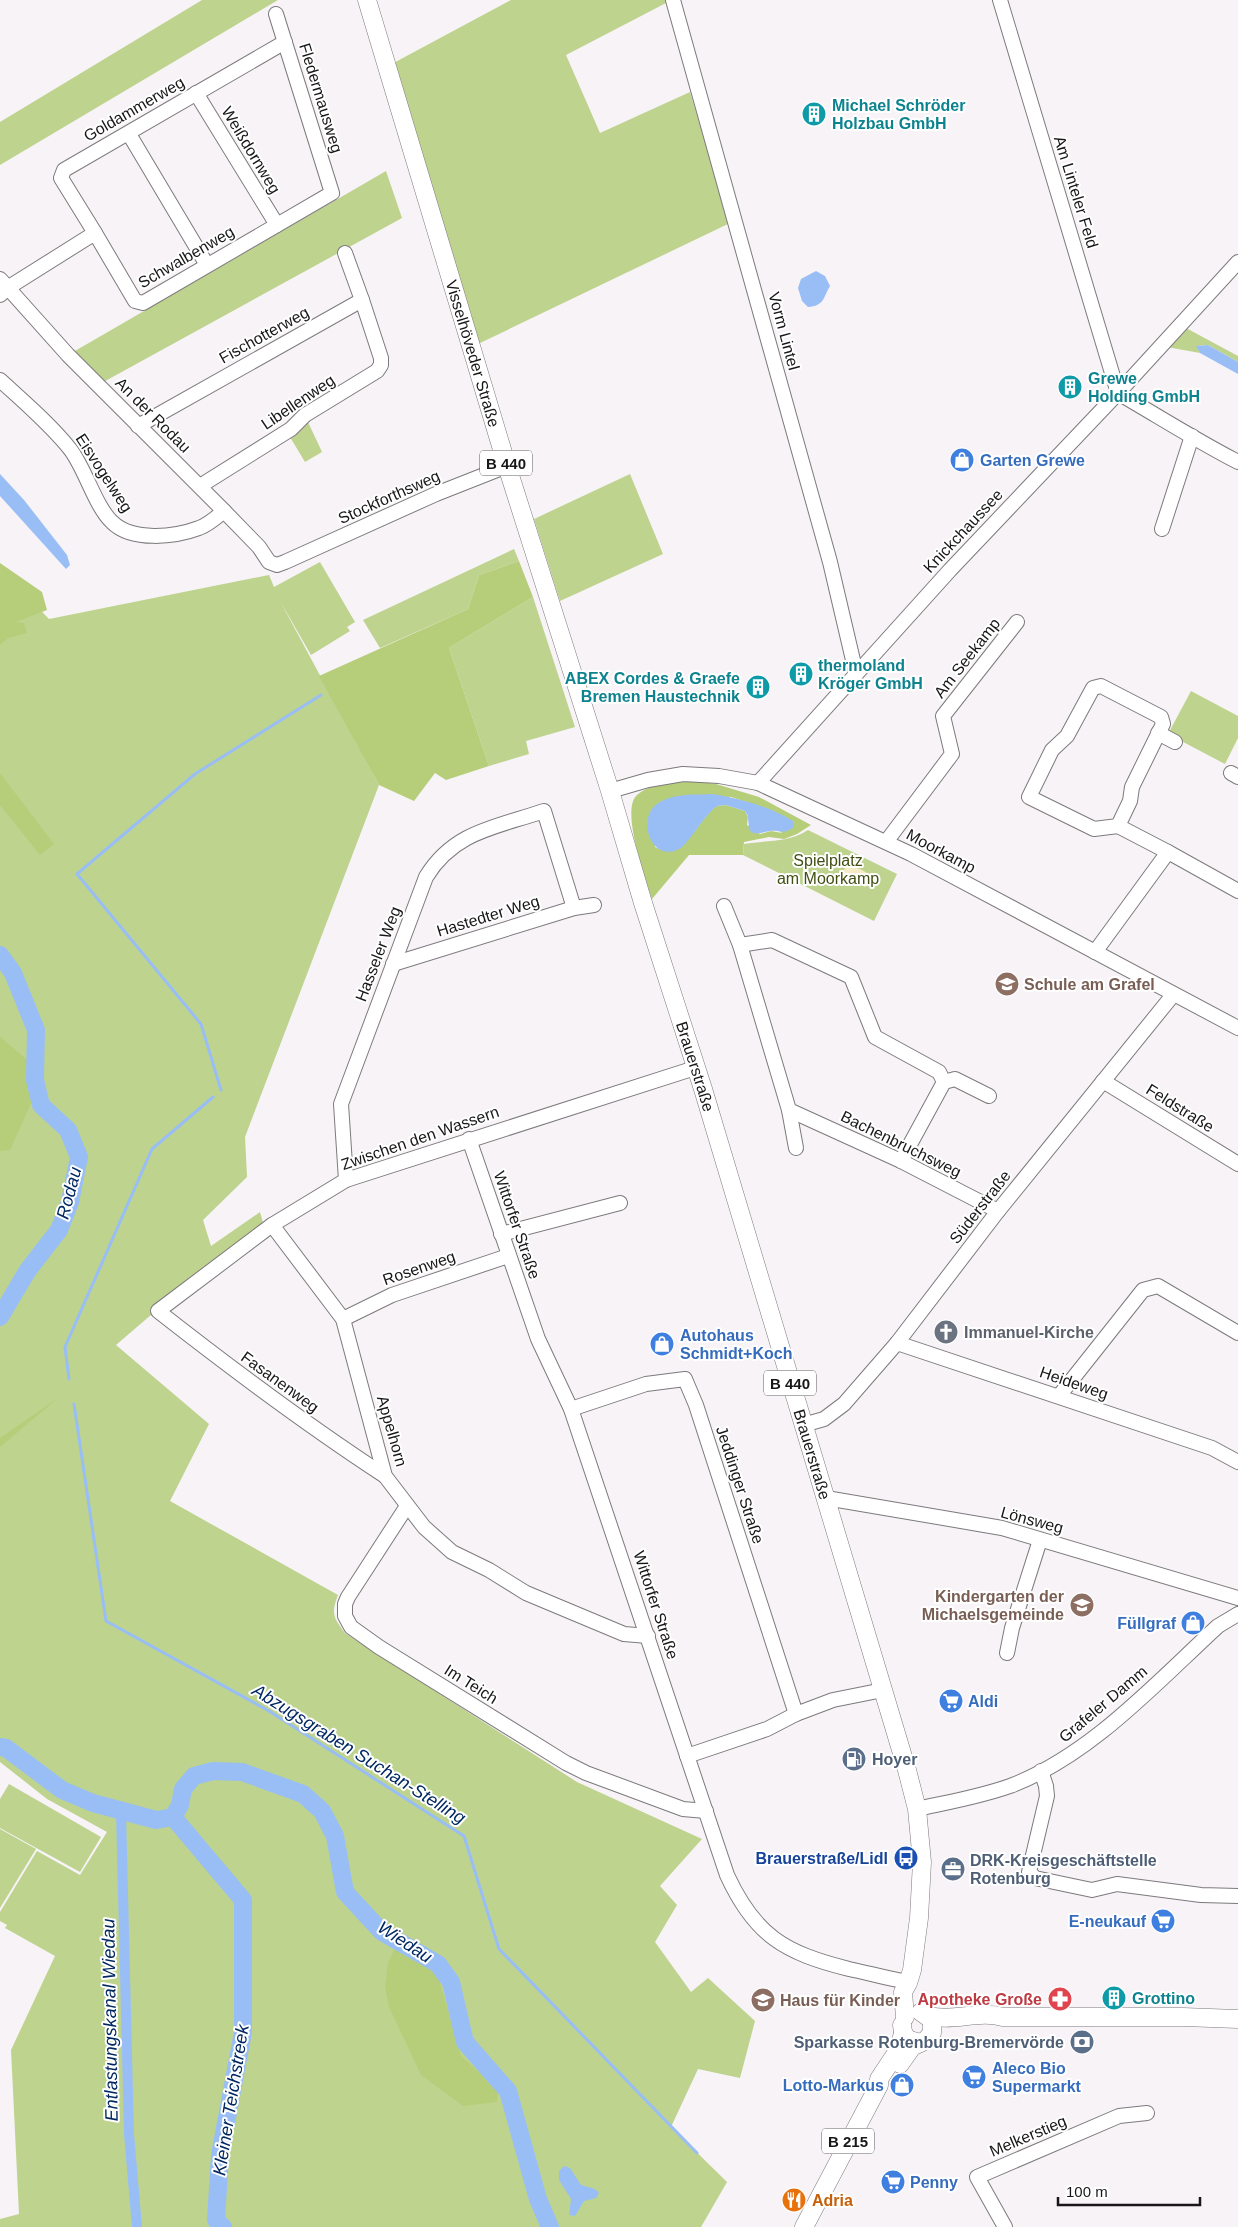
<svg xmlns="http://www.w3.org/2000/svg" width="1238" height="2227" font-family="Helvetica,sans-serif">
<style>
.green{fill:#bed38e}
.forest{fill:#b6ce7a;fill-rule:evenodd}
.sand{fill:#f5ebc6}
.water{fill:#99bef6}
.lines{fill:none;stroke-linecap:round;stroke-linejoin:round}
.stream{stroke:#99bef6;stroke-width:3}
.canal{stroke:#99bef6;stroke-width:10}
.river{stroke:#99bef6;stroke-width:18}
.minor-casing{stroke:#7d7a7d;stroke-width:16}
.major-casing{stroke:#7d7a7d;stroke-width:19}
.minor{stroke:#fff;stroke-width:14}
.major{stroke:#fff;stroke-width:18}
.labels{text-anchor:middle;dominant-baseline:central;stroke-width:4;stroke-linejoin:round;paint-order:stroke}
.shield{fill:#fff;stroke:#5d5d5d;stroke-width:1}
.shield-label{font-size:15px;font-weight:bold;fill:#181718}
.street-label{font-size:16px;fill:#181718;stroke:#fff}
.culture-label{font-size:16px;font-weight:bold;fill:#0d838f;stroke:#fff;text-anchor:start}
.shop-label{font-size:16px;font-weight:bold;fill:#366cbe;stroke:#fff;text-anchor:start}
.park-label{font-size:16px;fill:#414f13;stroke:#fff}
.education-label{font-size:16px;font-weight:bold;fill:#785e54;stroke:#fff;text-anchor:start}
.worship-label{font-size:16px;font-weight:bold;fill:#5b616d;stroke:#fff;text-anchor:start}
.service-label{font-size:16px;font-weight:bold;fill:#4e5e75;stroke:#fff;text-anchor:start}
.transit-label{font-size:16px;font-weight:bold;fill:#164399;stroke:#fff;text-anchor:end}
.health-label{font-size:16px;font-weight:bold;fill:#be3a42;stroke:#fff;text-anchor:end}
.food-label{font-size:16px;font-weight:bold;fill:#c56008;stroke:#fff;text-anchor:start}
.water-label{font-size:18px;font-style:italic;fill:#002863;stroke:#fff}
</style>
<rect width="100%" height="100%" fill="#f7f3f7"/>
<g class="green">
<polygon points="202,0 278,0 0,165 0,122"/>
<polygon points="511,0 665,0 666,3 566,55 600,133 690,92 730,223 478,344 388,66"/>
<polygon points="386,171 402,218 98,385 68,355"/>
<polygon points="1186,328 1238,356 1238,362 1208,345 1197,346 1200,353 1167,347"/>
<polygon points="307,420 322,452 305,462 290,437"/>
<polygon points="630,474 663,554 560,601 534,519"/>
<polygon points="514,549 519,561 479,575 468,609 380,648 363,620"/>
<path d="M 320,562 L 355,622 L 347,627 L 350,631 L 311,655 L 280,601 L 379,785 L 245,1137 L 247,1177 L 203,1220 L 211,1246 L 260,1212 L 264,1226 L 215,1260 L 116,1345 L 209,1424 L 170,1501 L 338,1595 C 331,1614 333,1617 345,1633 L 577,1782 L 702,1839 L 660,1886 L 677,1905 L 655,1942 L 691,1992 L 708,1978 L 755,2021 L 740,2078 L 698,2069 L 671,2127 L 727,2182 L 701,2227 L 0,2227 L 0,2219 L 19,2214 L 11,2050 L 55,1956 L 5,1928 L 7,1925 L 0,1921 L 0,1912 L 37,1851 L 80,1875 L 107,1832 L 47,1799 L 0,1762 L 0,568 L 49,619 L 269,575 L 274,587 Z"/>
<polygon points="533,597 575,727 526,741 529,754 489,766 449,648"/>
<polygon points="1191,691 1238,716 1238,738 1225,764 1168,734"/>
<path d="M 808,830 L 897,874 L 874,921 L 743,855 L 744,844 C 767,840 788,843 808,830 Z"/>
<polygon points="9,1784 101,1837 80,1872 0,1828 0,1799"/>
<polygon points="0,1829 36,1849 0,1908"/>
</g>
<g class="forest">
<polygon points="519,561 533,597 449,648 489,766 446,780 435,773 414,801 379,785 319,676 468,609 479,575"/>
<polygon points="0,563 42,592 47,610 16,622 24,623 27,633 8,638 0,645"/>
<polygon points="0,773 54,844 40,855 0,805"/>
<path d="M 693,781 L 716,784 L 759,797 L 811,825 L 797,834 L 784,839 L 769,837 L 744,842 L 743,855 L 689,855 L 652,899 C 646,879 620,810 637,795 C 650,783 676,783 693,781 ZM 680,796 L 731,797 L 746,802 L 782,833 L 771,831 L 760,834 L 747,825 L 748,817 L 745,811 L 726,805 L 716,806 C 698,820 683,863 655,847 L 660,802 Z"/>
<polygon points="0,1037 31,1063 32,1101 10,1150 0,1151"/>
<polygon points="58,1398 0,1447 0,1438"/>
<polygon points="395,1948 422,1963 438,1976 461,2056 498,2089 497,2102 463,2106 421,2075 389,2007 385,1987 388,1963"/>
</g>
<path class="sand" d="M 846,867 C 854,866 865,870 870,876 L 869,884 L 865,887 L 853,879 L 845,877 L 842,873 Z"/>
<g class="water">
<path d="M 816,271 L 825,276 L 830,286 C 823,298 824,306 808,307 L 802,301 L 798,288 L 801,279 Z"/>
<polygon points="1208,345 1238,362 1238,374 1200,353 1196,346"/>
<polygon points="0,474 24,500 67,555 70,565 66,569 0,496"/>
<path d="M 713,794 C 742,799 768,806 793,821 L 794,827 C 784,835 781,830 770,831 C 764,832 760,834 753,833 L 749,830 L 748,816 L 745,811 L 726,805 L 717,806 C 703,816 689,844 679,849 C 650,864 635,815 660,802 C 676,793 696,795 713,794 Z"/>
<polygon points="564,2166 570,2168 581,2185 595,2189 599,2193 596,2198 584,2201 575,2216 569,2215 571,2199 559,2180 559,2171"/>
</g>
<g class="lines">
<g class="stream">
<polyline points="221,1090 201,1024 77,874 195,774 321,695"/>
<polyline points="69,1379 65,1347 152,1149 213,1097"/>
<polyline points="74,1404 106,1621 269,1711 464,1836 499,1949 697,2153"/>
</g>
<polyline class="canal" points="121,1812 129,2134 137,2227"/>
<g class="river">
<polyline points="0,955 13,973 36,1030 35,1080 41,1105 68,1130 79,1157 70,1202 59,1230 28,1270 0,1317"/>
<polyline points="0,1747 6,1748 62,1790 93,1803 156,1820 173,1817 180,1805 183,1789 194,1776 213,1771 242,1772 303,1794 322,1811 335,1836 345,1892 382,1932 438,1964 451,1982 465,2042 508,2091 538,2199 550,2227"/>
<polyline points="173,1817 243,1900 243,2032 220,2155 216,2220 223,2227"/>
</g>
<defs>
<g id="minor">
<polyline points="673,0 830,562 856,673"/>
<path d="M 1000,0 L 1118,393 C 1158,416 1197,441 1238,462"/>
<polyline points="196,93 277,225"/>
<polyline points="129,134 207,265"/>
<polyline points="95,233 61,178 64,170 285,42"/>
<polyline points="0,279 68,355 224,511 259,547 269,562 277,565 285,562 436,494 507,466"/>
<polyline points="0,295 9,287 95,233 135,301 143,303 332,193 276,14"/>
<path d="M 0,380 C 24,402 50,424 70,449 C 85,468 95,506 112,522 C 132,542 175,537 199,528 C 208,525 217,517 224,511"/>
<polyline points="138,426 362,300 345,253"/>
<polyline points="200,486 291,429 305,415 377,371 381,365 381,358 362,300"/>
<polyline points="1162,529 1192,436"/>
<polyline points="1158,733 1175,742"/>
<polyline points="1231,773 1238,777"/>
<polyline points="758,783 950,570 1118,393 1238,262"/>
<polyline points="610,791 648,780 683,774 719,776 758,783 911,854 1238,1028"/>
<polyline points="1118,826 1094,829 1029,797 1052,750 1067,736 1093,688 1101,686 1161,717 1163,724 1132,787 1130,801 1118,826 1168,852"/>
<polyline points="886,842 952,754 943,716 1017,622"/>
<polyline points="724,906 740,945 789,1110 901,1161 998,1211"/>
<polyline points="740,945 772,940 851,977 875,1037 939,1072 944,1082 955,1079 989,1096"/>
<polyline points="1095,952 1168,852 1238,891"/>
<polyline points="393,964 574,908 594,905"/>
<polyline points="1103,1081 1238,1164"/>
<polyline points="789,1110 796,1148"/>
<path d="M 469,1139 L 538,1339 L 571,1409 L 727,1875 C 755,1936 785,1953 849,1969 C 869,1973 888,1979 909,1982"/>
<polyline points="901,1161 944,1082"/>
<path d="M 346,1180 L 341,1104 L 426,877 C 454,831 497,827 544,811 L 574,908"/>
<polyline points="272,1225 343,1319 385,1476 424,1527 452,1552 489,1570 526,1593 624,1634 648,1636"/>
<polyline points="501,1234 620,1203"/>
<polyline points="343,1319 392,1295 508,1256"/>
<polyline points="897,1343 1212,1448 1238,1462"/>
<polyline points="1059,1396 1143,1290 1158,1286 1238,1333"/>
<polyline points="571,1409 646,1384 685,1379 696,1405 796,1714 833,1700 883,1690"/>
<polyline points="803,1425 824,1419 844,1404 897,1343 998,1211 1173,995"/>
<path d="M 385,1476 C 307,1425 232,1369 158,1311 L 272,1225 L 346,1180 L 695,1068"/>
<polyline points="826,1498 1002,1528 1238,1598"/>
<polyline points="407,1506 348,1597 345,1604 345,1616 351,1627 379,1647 566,1763 586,1773 683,1809 706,1811"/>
<polyline points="1007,1653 1012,1628 1040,1540"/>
<polyline points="687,1756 767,1729 796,1714"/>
<polyline points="1041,1771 1046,1786 1047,1796 1029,1872 1035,1878 1092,1890 1117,1884 1201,1895 1238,1896"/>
<path d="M 917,1809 C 949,1802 979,1797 1010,1786 C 1090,1756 1156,1683 1218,1626 L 1238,1614"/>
<polyline points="1005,2227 977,2177 1119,2116 1147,2113"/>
</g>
<g id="major">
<path id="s1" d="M 367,0 L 507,466 L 610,791 L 643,903 L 703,1089 L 907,1770 L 917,1809 L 922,1862 L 919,1918 L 912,1970 L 908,1983 L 903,1992 L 905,2017"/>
<path d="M 927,2015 C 951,2023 978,2010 1003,2017 L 1183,2017 L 1238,2019"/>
<polyline points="902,2025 903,2032 907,2039 920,2043"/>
<polyline points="900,2064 912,2047 926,2040 932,2033 932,2020 921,2012"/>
<polyline points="804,2227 879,2085 879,2079 899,2049 903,2033"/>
</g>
</defs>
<use href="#minor" class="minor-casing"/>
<use href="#major" class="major-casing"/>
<use href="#minor" class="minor"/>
<use href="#major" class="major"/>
</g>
<defs>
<symbol id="building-disc" viewBox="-11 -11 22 22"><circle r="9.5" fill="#0f9aa8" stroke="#fff"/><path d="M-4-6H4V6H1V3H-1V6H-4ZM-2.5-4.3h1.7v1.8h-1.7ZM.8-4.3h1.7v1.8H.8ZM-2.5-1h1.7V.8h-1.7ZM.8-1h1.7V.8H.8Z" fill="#fff"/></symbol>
<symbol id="shop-disc" viewBox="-11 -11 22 22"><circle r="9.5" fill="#3f7fe0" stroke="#fff"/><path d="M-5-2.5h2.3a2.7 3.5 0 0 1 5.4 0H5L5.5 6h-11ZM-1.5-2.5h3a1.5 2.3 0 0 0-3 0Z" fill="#fff"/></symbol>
<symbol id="school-disc" viewBox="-11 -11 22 22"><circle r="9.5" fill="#8d6e63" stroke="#fff"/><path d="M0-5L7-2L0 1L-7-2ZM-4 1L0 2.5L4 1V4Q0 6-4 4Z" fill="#fff"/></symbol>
<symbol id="church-disc" viewBox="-11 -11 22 22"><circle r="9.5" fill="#6b7280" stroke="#fff"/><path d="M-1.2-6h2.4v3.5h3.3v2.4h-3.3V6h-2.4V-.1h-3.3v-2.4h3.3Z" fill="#fff"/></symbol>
<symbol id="supermarket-disc" viewBox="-11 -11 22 22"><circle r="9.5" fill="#3f7fe0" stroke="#fff"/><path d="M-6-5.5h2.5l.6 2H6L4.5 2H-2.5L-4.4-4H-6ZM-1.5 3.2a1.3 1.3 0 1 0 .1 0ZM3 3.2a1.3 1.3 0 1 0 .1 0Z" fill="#fff"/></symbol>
<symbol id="fuel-disc" viewBox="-11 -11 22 22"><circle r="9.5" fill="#5c6f8a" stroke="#fff"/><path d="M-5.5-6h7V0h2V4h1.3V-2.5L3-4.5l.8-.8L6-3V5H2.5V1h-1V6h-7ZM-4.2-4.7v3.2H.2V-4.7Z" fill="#fff"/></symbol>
<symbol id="bus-disc" viewBox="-11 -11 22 22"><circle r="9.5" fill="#1a4fb4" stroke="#fff"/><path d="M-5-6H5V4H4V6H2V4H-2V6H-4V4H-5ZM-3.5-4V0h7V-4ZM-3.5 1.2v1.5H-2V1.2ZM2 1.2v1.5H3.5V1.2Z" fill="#fff"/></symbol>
<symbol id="office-disc" viewBox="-11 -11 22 22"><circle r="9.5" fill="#5c6f8a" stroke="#fff"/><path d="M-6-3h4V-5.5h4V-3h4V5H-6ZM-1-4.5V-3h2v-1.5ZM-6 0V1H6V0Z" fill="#fff"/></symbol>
<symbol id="pharmacy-disc" viewBox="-11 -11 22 22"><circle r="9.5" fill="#e0444e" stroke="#fff"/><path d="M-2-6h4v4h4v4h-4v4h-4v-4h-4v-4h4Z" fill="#fff"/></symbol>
<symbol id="bank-disc" viewBox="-11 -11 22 22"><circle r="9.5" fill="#5c6f8a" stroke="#fff"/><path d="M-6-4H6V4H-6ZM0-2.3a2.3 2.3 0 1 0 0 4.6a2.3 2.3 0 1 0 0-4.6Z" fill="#fff"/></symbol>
<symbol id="restaurant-disc" viewBox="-11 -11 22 22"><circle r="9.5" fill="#e8710a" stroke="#fff"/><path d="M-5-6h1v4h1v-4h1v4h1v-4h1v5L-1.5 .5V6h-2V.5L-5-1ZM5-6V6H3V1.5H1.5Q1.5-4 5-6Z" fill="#fff"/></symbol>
</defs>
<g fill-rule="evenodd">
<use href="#building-disc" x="800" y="100" width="28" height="28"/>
<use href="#building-disc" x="1056" y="373" width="28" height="28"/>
<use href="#shop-disc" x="948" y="446" width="28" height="28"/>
<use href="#building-disc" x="787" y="660" width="28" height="28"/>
<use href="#building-disc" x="744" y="673" width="28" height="28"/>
<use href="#school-disc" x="993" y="970" width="28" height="28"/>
<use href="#church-disc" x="932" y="1318" width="28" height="28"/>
<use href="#shop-disc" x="648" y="1330" width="28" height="28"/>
<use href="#school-disc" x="1068" y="1591" width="28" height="28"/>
<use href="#shop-disc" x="1179" y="1609" width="28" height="28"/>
<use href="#supermarket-disc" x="937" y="1687" width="28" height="28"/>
<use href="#fuel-disc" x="840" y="1745" width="28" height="28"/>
<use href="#bus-disc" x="892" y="1844" width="28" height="28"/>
<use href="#office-disc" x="939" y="1855" width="28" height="28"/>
<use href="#supermarket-disc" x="1149" y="1907" width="28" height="28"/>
<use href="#building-disc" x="1100" y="1984" width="28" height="28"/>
<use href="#pharmacy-disc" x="1046" y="1985" width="28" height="28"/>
<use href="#school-disc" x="749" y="1986" width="28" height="28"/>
<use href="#bank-disc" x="1068" y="2028" width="28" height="28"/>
<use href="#supermarket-disc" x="960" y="2063" width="28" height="28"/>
<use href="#shop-disc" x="888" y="2071" width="28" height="28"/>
<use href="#supermarket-disc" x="879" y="2168" width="28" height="28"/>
<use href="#restaurant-disc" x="780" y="2186" width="28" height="28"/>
</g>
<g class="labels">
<g class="shield">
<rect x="480" y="450.5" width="52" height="25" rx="4"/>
<rect x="764" y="1370.5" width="52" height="25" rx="4"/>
<rect x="822" y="2128.5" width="52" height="25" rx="4"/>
</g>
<g class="shield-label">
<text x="506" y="463">B 440</text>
<text x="790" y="1383">B 440</text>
<text x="848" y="2141">B 215</text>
</g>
<g class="street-label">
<text transform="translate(321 98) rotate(73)">Fledermausweg</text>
<text transform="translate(134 109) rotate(-30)">Goldammerweg</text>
<text transform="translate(251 150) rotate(59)">Weißdornweg</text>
<text transform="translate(1076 192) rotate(73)">Am Linteler Feld</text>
<text transform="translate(186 257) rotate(-30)">Schwalbenweg</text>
<text transform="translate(784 331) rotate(75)">Vorm Lintel</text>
<text transform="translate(264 335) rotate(-29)">Fischotterweg</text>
<text stroke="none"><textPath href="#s1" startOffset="369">Visselhöveder Straße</textPath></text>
<text transform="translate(298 402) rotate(-34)">Libellenweg</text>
<text transform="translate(153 415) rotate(45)">An der Rodau</text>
<text transform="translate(104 473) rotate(57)">Eisvogelweg</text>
<text transform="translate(389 497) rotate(-24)">Stockforthsweg</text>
<text transform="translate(963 531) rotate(-47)">Knickchaussee</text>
<text transform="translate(967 658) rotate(-52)">Am Seekamp</text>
<text transform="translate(941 851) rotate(28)">Moorkamp</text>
<text transform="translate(488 916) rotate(-17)">Hastedter Weg</text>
<text transform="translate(378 954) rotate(-69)">Hasseler Weg</text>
<text stroke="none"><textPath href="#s1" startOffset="1116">Brauerstraße</textPath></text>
<text transform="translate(1180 1108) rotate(32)">Feldstraße</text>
<text transform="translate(420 1138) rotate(-19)">Zwischen den Wassern</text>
<text transform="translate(901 1144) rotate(26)">Bachenbruchsweg</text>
<text transform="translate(980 1207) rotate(-52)">Süderstraße</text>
<text transform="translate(517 1225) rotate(71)">Wittorfer Straße</text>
<text transform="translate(419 1268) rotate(-19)">Rosenweg</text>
<text transform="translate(280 1382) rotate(36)">Fasanenweg</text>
<text transform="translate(1074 1383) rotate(19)">Heideweg</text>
<text transform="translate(392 1431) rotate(74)">Appelhorn</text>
<text stroke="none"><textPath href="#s1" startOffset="1521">Brauerstraße</textPath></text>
<text transform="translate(740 1485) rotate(72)">Jeddinger Straße</text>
<text transform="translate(1032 1520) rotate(15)">Lönsweg</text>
<text transform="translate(656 1605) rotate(72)">Wittorfer Straße</text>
<text transform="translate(471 1684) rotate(32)">Im Teich</text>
<text transform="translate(1103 1704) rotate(-40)">Grafeler Damm</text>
<text transform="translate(1028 2136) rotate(-23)">Melkerstieg</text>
</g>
<g class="culture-label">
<text x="832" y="105">Michael Schröder<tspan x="832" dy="18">Holzbau GmbH</tspan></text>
<text x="1088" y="378">Grewe<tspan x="1088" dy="18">Holding GmbH</tspan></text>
<text x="818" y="665">thermoland<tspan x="818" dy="18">Kröger GmbH</tspan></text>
<text x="740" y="678" text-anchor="end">ABEX Cordes &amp; Graefe<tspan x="740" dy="18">Bremen Haustechnik</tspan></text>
<text x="1132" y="1998">Grottino</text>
</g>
<g class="shop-label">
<text x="980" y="460">Garten Grewe</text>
<text x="680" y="1335">Autohaus<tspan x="680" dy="18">Schmidt+Koch</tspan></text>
<text x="1176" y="1623" text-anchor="end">Füllgraf</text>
<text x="968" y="1701">Aldi</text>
<text x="1146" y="1921" text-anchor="end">E-neukauf</text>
<text x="992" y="2068">Aleco Bio<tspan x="992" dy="18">Supermarkt</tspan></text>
<text x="884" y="2085" text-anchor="end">Lotto-Markus</text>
<text x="910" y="2182">Penny</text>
</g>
<g class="park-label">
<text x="828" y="860">Spielplatz<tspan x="828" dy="18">am Moorkamp</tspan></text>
</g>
<g class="education-label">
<text x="1024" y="984">Schule am Grafel</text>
<text x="1064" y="1596" text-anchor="end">Kindergarten der<tspan x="1064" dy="18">Michaelsgemeinde</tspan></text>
<text x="780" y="2000">Haus für Kinder</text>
</g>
<g class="worship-label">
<text x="964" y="1332">Immanuel-Kirche</text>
</g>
<g class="service-label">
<text x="872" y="1759">Hoyer</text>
<text x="970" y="1860">DRK-Kreisgeschäftstelle<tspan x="970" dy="18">Rotenburg</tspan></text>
<text x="1064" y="2042" text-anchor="end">Sparkasse Rotenburg-Bremervörde</text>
</g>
<g class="transit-label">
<text x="888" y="1858">Brauerstraße/Lidl</text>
</g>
<g class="health-label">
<text x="1042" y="1999">Apotheke Große</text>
</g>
<g class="food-label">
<text x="812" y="2200">Adria</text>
</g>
<g class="water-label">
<text transform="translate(69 1193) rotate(-75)">Rodau</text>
<text transform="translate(359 1754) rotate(32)">Abzugsgraben Suchan-Stelling</text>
<text transform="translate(405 1942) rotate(33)">Wiedau</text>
<text transform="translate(110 2020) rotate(-91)">Entlastungskanal Wiedau</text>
<text transform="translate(231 2100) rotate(-81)">Kleiner Teichstreek</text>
</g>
</g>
<path d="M1058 2197v8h142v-8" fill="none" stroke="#181718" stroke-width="2.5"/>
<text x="1066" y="2197" font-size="15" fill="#181718" stroke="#ffffff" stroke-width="4" paint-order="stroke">100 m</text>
</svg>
